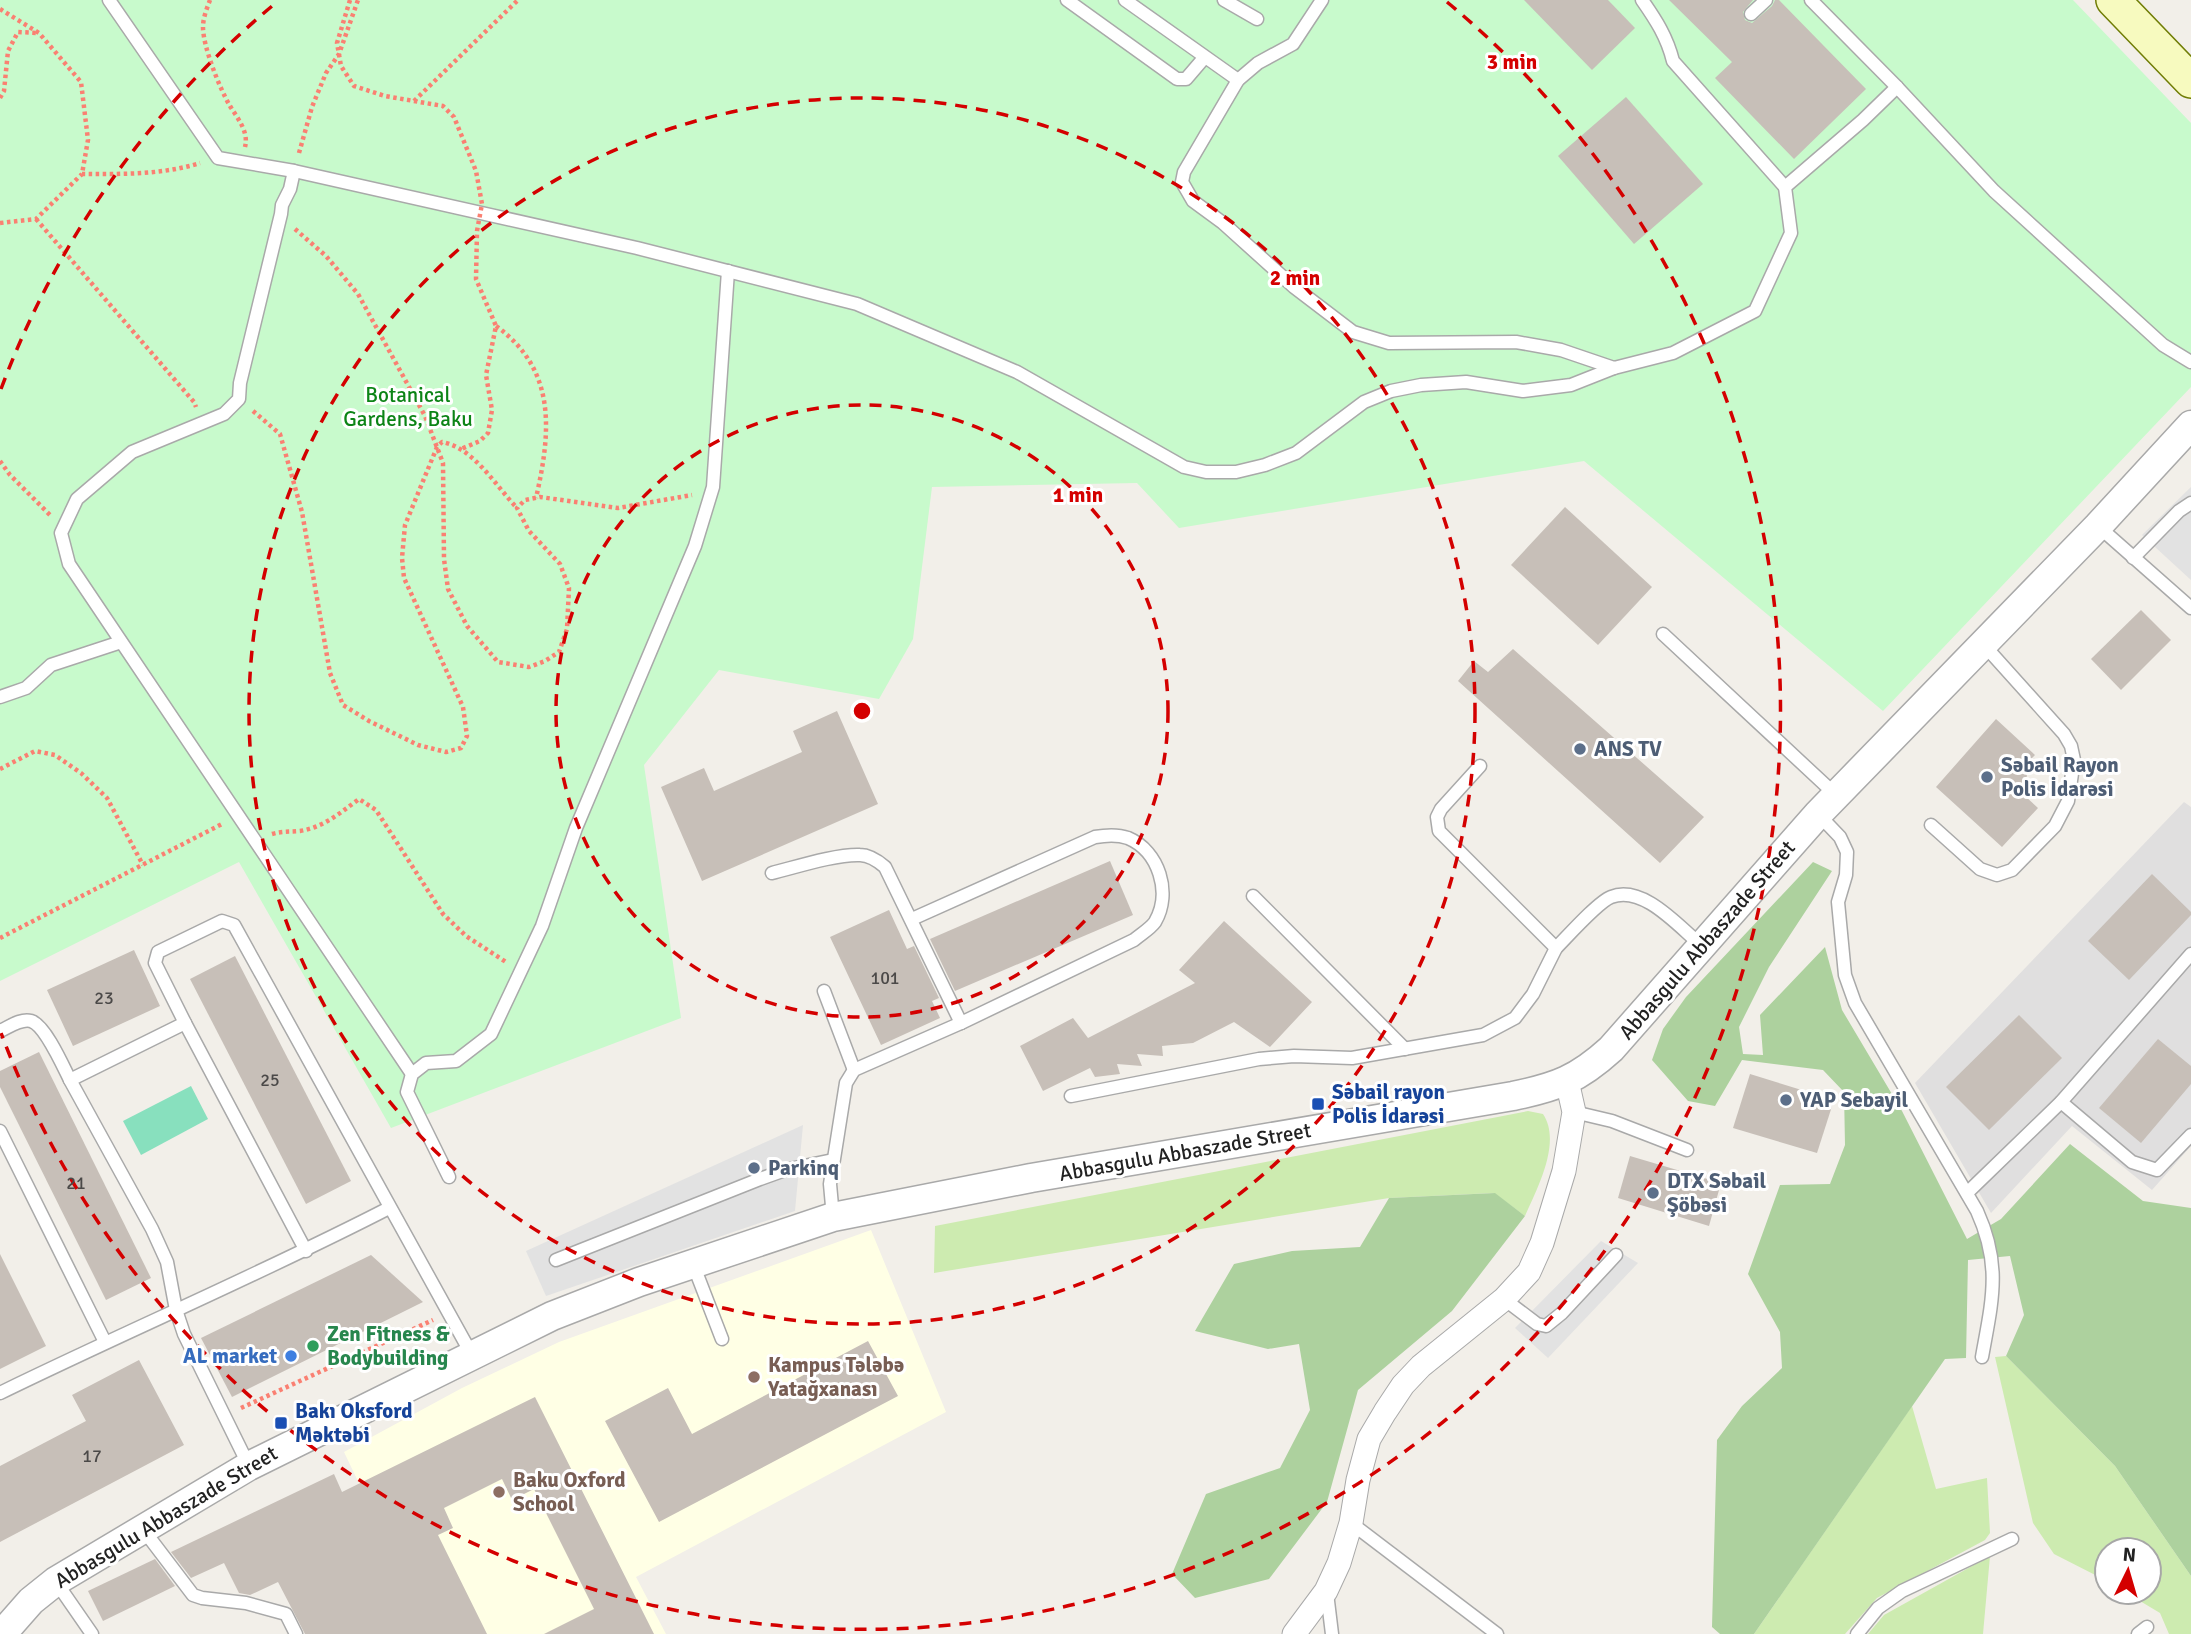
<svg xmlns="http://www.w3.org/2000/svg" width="2191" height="1634" font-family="Signika,sans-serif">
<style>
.residential{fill:#e0dfdf}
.education{fill:#ffffe5}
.grass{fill:#cdebb0}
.forest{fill:#add19e}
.park{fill:#c8facc}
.pitch{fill:#88e0be}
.parking{fill:#e2e2e2}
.building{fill:#c7bfb8}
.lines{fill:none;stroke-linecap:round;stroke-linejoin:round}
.service-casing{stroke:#a9a9a9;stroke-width:15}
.minor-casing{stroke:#a9a9a9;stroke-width:25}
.tertiary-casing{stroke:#a9a9a9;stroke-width:31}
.secondary-casing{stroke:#707d05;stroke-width:36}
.path{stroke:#fa8072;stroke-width:4.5;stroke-dasharray:3.5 3.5;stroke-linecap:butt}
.service{stroke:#fff;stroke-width:12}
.minor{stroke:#fff;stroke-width:23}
.tertiary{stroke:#fff;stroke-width:28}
.secondary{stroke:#f7fabf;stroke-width:33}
.path-bridge{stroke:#fa8072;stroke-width:4.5;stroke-dasharray:3.5 3.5;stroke-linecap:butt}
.ring{fill:none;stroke:#d40000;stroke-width:3.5;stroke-dasharray:12 9}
.service-dot{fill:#5c6f8a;stroke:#fff;stroke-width:2.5}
.transit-dot{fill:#1a4fb4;stroke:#fff;stroke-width:2.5}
.leisure-dot{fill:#2e9e5b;stroke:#fff;stroke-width:2.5}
.shop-dot{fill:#3f7fe0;stroke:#fff;stroke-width:2.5}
.education-dot{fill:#8d6e63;stroke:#fff;stroke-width:2.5}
.labels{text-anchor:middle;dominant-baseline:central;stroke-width:6;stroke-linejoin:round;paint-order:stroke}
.number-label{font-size:18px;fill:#4b4948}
.park-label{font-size:21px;fill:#0c8416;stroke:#fff}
.service-label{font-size:21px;font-weight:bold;fill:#4e5e75;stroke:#fff;text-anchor:start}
.street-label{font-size:21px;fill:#222;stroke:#fff}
.transit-label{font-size:21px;font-weight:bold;fill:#164399;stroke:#fff;text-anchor:start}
.leisure-label{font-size:21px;font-weight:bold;fill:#27864d;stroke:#fff;text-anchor:start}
.shop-label{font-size:21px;font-weight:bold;fill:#366cbe;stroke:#fff;text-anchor:end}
.education-label{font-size:21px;font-weight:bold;fill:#785e54;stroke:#fff;text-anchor:start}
.centre{fill:#d40000;stroke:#fff;stroke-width:3.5}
.ring-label{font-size:21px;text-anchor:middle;font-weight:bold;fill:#d40000;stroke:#fff;stroke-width:6;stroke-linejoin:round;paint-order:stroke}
</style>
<rect width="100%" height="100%" fill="#f2efe9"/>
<polygon class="residential" points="2184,802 2191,807 2191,1146 2152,1190 2072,1126 1991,1213 1915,1083"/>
<polygon class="education" points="871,1230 946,1412 636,1577 666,1634 431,1634 344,1452 462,1388 559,1342"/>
<g class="grass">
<path d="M 1528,1111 L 1543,1114 C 1562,1142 1537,1189 1525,1216 L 1494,1193 L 1389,1198 L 934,1273 L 935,1226 Z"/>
<polygon points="2006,1356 2115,1466 2191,1576 2191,1634 2169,1634 2160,1613 2125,1592 2149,1592 2149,1550 2107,1550 2107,1581 2054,1554 2033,1523 1995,1357"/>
<polygon points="1912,1406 1936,1489 1987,1478 1990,1533 1985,1540 1877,1598 1845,1634 1754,1634"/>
<polygon points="1990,1556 1983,1634 1868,1634 1884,1615"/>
</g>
<g class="forest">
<polygon points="1813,862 1832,871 1769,967 1739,1027 1743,1054 1763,1055 1760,1015 1825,947 1842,1010 1902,1111 1967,1239 2001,1219 2070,1144 2143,1201 2191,1208 2191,1576 2115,1466 2006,1356 2024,1315 2010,1256 1968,1260 1966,1358 1945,1359 1754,1634 1720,1634 1712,1627 1717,1440 1742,1406 1782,1368 1780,1332 1748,1274 1780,1185 1830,1184 1845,1145 1844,1092 1823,1070 1742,1060 1715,1106 1688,1101 1652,1060 1663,1029 1686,997"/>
<polygon points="1495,1193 1525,1216 1452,1311 1358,1390 1327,1502 1269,1579 1195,1598 1172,1574 1206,1494 1280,1468 1310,1410 1299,1344 1268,1349 1195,1331 1234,1264 1292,1251 1360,1247 1389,1198"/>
</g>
<polygon class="park" points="0,0 2073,0 2191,123 2191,387 1883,711 1584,461 1179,528 1137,483 932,487 913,639 879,699 719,670 644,765 681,1018 391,1128 239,862 0,981"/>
<polygon class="pitch" points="191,1086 208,1119 141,1155 123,1121"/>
<g class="parking">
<polygon points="2191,487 2191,580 2142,535"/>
<polygon points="803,1125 795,1211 546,1296 526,1251"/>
<polygon points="1601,1241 1638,1263 1548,1358 1515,1328"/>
</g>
<g class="building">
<polygon points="1524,0 1608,0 1635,28 1592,70"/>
<polygon points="1669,0 1753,0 1743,12 1745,20 1752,23 1772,6 1775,0 1779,0 1866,89 1794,159 1715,78 1732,62"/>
<polygon points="1626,97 1703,184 1634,244 1558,156"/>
<polygon points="1565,507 1652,587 1598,645 1511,565"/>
<polygon points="2141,610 2171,640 2121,690 2091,659"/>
<polygon points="1513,649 1704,817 1660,863 1458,681 1474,661 1488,672"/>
<polygon points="837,711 878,804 702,881 661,787 704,768 714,791 802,752 793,731"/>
<polygon points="1996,719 2035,755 2028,762 2025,796 2038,808 2002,847 1936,787"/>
<polygon points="1110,861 1133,915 955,991 930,939"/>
<polygon points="2152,874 2191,912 2191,915 2129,980 2088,941"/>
<polygon points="889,910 907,949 914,946 939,998 932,1001 940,1018 881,1045 830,937"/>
<polygon points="1224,921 1312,1002 1270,1047 1234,1022 1193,1043 1162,1046 1163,1056 1137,1054 1142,1066 1117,1064 1120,1074 1095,1077 1090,1068 1043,1091 1020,1046 1073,1018 1088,1038 1195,983 1179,970"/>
<polygon points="134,950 160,1006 73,1046 47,990"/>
<polygon points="235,956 351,1181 306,1204 190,979"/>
<polygon points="2019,1015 2062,1058 1989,1130 1946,1087"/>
<polygon points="2158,1039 2191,1066 2191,1084 2141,1143 2099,1108"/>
<polygon points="39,1052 151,1278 106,1300 0,1087 0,1071"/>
<polygon points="1750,1074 1834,1100 1817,1153 1733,1128"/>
<polygon points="1630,1156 1721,1183 1709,1226 1618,1198"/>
<polygon points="0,1254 46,1346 0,1369"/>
<polygon points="371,1255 423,1302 232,1397 201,1338"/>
<polygon points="868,1341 898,1396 659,1522 605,1421 668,1388 692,1434"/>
<polygon points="139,1360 184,1445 0,1542 0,1466 86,1421 72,1395"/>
<polygon points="535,1397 654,1634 544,1634 594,1609 534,1489 512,1500 502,1479 444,1508 453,1528 438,1535 487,1634 305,1634 278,1582 250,1595 239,1593 224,1563 191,1578 171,1552 334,1474 342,1492"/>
<polygon points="155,1559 175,1586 103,1621 88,1591"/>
</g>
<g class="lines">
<defs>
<g id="service">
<polyline points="109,0 218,158 294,171 637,248 857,304 1017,372 1184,467 1206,472 1236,472 1265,465 1296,453 1364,402 1391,391 1421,385 1466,382 1523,391 1571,385 1614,368"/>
<polyline points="1067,0 1177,79 1186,79 1204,58"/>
<polyline points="1125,0 1238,80"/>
<polyline points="1224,0 1257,19"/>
<polyline points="1322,0 1293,44 1258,63 1238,80 1184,172 1182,182 1193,201 1223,223 1294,287 1353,332 1389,343 1516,342 1561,350 1614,368 1673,353 1755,311 1791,233 1785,187 1863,120 1897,87 1994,191 2163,345 2191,362"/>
<path d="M 1642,0 C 1656,20 1667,37 1673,61 L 1785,187"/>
<polyline points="1811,0 1897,87"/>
<polyline points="1751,14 1766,0"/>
<polyline points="294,171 290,189 282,205 281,214 240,383 239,399 224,414 132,452 77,499 61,533 69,564 412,1074"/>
<polyline points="2098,526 2191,608"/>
<polyline points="2133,558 2179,511 2191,503"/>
<polyline points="1663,634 1836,795"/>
<polyline points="0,697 26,688 51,665 121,642"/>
<path d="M 1480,766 L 1441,809 L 1437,817 L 1439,831 L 1556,948 C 1567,937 1598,902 1611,897 C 1643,884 1679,927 1701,945"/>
<path d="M 1818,814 L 1840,837 L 1847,852 L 1846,875 L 1838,902 L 1845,975 L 1855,1003 L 1977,1211 C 2002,1266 1992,1301 1982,1357"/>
<polyline points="1931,825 1980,869 1997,875 2012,870 2055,826 2068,801 2074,760 2071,746 2064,734 1984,645"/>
<path d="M 772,873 C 796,867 836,854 860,855 C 870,855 878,861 885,867 L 961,1023"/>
<polyline points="1253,896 1405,1049"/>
<polyline points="824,991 854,1070"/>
<polyline points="185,1023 155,963 158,952 222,921 234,925 472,1355"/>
<path d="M 0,1031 C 9,1027 21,1018 31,1021 C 45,1025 63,1066 70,1080"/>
<polyline points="1071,1096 1259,1059 1294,1056 1352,1058 1483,1035 1515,1018 1533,994 1556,948"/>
<polyline points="2061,1102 2132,1162 2157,1170 2191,1135"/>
<polyline points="1574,1112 1612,1121 1687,1150"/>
<polyline points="0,1131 105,1342"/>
<polyline points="449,1177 407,1092 412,1074 426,1063 456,1061 491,1034 542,926 576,828 695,546 713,487 728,271"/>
<polyline points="1967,1193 2061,1102 2191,954"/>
<path d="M 833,1217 L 830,1184 L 846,1083 L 854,1070 L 961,1023 L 1134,940 C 1141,934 1150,929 1155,922 C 1172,893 1159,851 1128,838 C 1117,834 1106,835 1095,837 L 912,919"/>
<polyline points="556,1260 760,1179 785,1170 833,1160"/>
<polyline points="693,1264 722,1339"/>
<polyline points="1504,1299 1537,1324 1546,1326 1562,1313 1616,1255"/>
<path d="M 0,1393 C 129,1330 261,1274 389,1208"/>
<polyline points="249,1466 184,1334 176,1310 167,1262 152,1229 70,1080 185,1023 306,1251"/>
<polyline points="1351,1523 1497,1634"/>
<polyline points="142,1528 193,1595 202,1598 246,1603 286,1614 296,1634"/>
<polyline points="56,1582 92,1634"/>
<polyline points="1327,1593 1332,1634"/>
<polyline points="1857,1634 1878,1608 1902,1591 2012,1539"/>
<polyline points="2138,1634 2147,1627"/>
</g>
<polyline id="minor" points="1294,1634 1326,1591 1339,1563 1351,1523 1358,1480 1369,1439 1385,1412 1403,1385 1421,1366 1504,1299 1529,1272 1542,1243 1564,1171 1574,1112 1567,1081"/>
<path id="tertiary" d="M 2,1634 L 31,1601 L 56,1581 L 249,1466 L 552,1316 L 639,1282 L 833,1217 L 1031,1178 L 1513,1096 C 1557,1087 1578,1079 1611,1049 L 1818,814 L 2098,526 L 2191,425"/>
<polyline id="secondary" points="2113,0 2191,81"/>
</defs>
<use href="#service" class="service-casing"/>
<use href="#minor" class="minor-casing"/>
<use href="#tertiary" class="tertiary-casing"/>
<use href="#secondary" class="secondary-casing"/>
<g class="path">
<path d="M 210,0 C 207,8 203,18 203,27 C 203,47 220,89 230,106 C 238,119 249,132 245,147"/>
<path d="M 0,9 L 39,33 L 81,82 L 88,140 L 82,174 C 121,174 162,175 200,163"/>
<polyline points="0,98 4,91 8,51 18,32 38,33"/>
<polyline points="414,101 518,0"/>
<polyline points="299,153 312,107 326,73 339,54 358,0"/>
<polyline points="36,219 194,402 196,407"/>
<polyline points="0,223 36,219 82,174"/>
<polyline points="295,229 326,256 358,294 425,416 443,463 444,559 448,589 467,626 498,662 529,667 545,661 559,652 567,629 569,588 560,564 529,531 517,508 525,500 540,497 618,508 692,495"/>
<path d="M 496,326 C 557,370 551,432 536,498"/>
<path d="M 253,411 L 280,434 L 302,512 L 330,673 L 343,705 L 369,721 L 418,745 L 446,752 L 461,748 L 467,736 L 463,707 L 404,578 L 402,558 L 405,525 L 437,447 L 442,442 C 474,448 495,485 517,508"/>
<polyline points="0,461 10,475 50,515"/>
<polyline points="0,769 35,751 55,755 81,773 107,798 143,865"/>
<path d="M 272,834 C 282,831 290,832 300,831 C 324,827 340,813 359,799 L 376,810 L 443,914 L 466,936 L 506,962"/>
<polyline points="0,938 222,824"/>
<polyline points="241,1408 433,1320"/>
</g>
<use href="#service" class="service"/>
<use href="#minor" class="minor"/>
<use href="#tertiary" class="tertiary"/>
<use href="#secondary" class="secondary"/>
<polyline class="path-bridge" points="350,0 337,43 341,66 354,86 385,96 443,106 454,117 476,171 482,204 477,231 476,279 496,326 486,375 492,410 488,433 480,441 461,449"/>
</g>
<g class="ring">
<circle cx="862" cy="711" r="306"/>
<circle cx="862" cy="711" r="613"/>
<path d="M1 389A919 919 0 0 1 277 2M1447 2A919 919 0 1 1 1 1033"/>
</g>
<g class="service-dot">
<circle cx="1580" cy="749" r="7"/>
<circle cx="1987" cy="777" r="7"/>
<circle cx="1786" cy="1100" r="7"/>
<circle cx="754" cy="1168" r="7"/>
<circle cx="1653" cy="1193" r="7"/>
</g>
<g class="transit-dot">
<rect x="1311" y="1097" width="14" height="14" rx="3.5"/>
<rect x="274" y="1416" width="14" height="14" rx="3.5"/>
</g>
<circle class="leisure-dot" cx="313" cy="1346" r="7"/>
<circle class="shop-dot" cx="291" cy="1356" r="7"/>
<g class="education-dot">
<circle cx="754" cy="1377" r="7"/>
<circle cx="499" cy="1492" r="7"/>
</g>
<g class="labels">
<g class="number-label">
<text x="885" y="978">101</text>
<text x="104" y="998">23</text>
<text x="270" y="1080">25</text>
<text x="76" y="1183">21</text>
<text x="92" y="1456">17</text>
</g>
<g class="park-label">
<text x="408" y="395">Botanical<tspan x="408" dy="24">Gardens, Baku</tspan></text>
</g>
<g class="service-label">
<text x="1594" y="749">ANS TV</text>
<text x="2001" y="765">Səbail Rayon<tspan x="2001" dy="24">Polis İdarəsi</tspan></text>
<text x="1800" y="1100">YAP Sebayil</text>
<text x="768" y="1168">Parkinq</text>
<text x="1667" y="1181">DTX Səbail<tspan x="1667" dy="24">Şöbəsi</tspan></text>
</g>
<g class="street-label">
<text transform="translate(1707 940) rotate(-49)">Abbasgulu Abbaszade Street</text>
<text transform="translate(1185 1152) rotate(-10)">Abbasgulu Abbaszade Street</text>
<text transform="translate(166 1517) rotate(-31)">Abbasgulu Abbaszade Street</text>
</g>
<g class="transit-label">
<text x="1332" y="1092">Səbail rayon<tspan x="1332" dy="24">Polis İdarəsi</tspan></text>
<text x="295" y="1411">Bakı Oksford<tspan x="295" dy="24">Məktəbi</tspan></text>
</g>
<g class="leisure-label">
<text x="327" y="1334">Zen Fitness &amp;<tspan x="327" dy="24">Bodybuilding</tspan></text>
</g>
<g class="shop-label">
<text x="277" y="1356">AL market</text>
</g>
<g class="education-label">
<text x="768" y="1365">Kampus Tələbə<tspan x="768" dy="24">Yatağxanası</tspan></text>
<text x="513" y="1480">Baku Oxford<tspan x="513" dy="24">School</tspan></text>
</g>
</g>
<circle cx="862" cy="711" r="10" class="centre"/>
<g class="ring-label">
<text x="1512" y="69">3 min</text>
<text x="1295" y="285">2 min</text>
<text x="1078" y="502">1 min</text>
</g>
<g transform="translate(2128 1571) rotate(5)"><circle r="33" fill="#ffffff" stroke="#a7a7a7" stroke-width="2"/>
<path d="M0-5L12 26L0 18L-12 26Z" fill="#d40000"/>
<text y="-10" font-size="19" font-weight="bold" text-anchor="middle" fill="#222222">N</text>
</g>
</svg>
